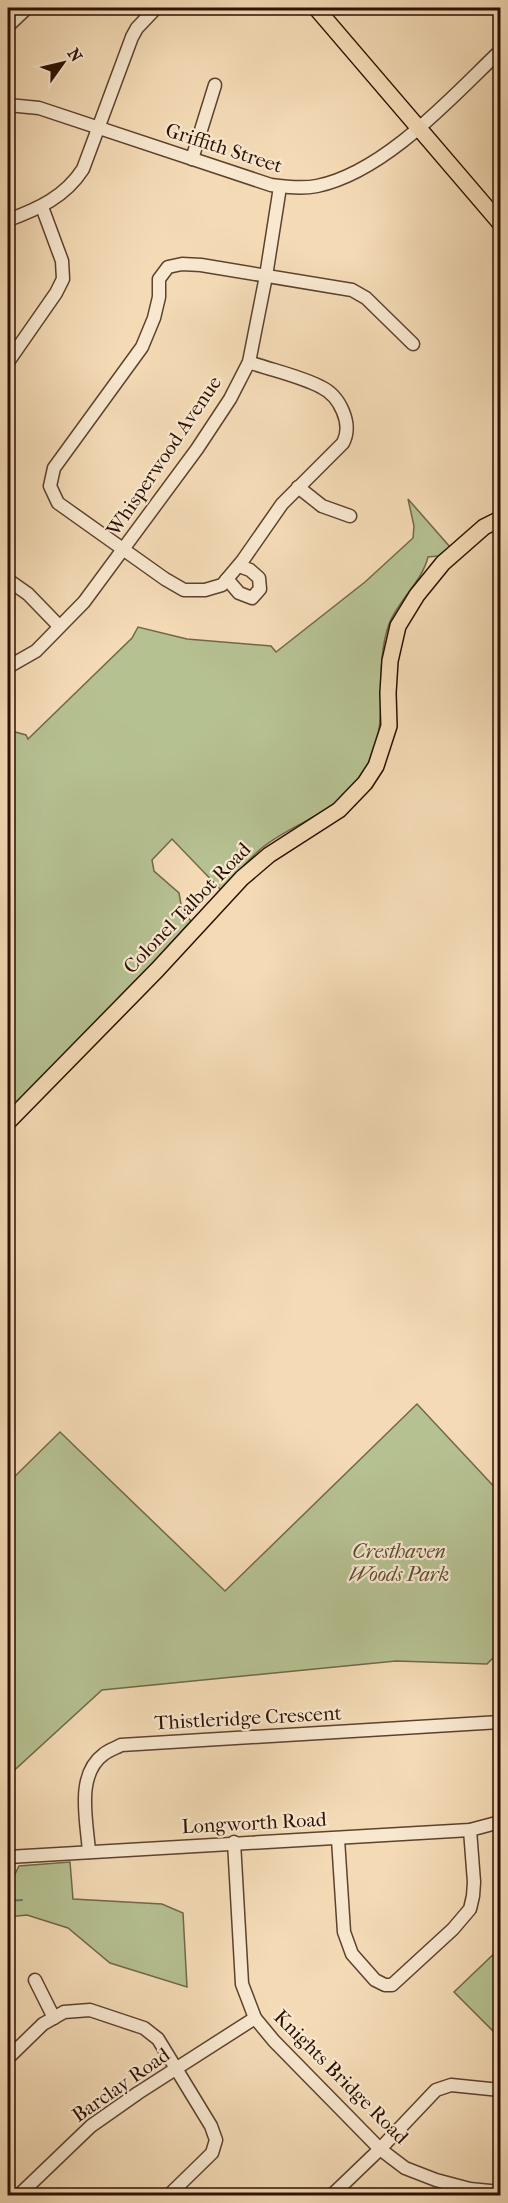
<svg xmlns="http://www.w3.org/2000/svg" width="508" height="2203" font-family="'IM FELL French Canon',serif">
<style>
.green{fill:#b6c192;stroke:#706849;stroke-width:1.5}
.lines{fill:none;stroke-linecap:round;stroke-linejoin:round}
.stream{stroke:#6f7765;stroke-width:2}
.minor-casing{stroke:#5d422e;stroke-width:15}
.major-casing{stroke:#2b0f00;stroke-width:18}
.minor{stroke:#f8e8d0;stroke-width:12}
.major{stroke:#f4dbb6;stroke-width:15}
.labels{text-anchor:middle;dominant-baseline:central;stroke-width:4.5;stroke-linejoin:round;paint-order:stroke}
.street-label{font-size:20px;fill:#2b0f00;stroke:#f8e8d0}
.park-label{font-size:20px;font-style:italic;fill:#5c4d33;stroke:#f8e8d0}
</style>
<rect width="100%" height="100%" fill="#f4dbb6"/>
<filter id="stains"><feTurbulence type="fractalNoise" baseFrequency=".00333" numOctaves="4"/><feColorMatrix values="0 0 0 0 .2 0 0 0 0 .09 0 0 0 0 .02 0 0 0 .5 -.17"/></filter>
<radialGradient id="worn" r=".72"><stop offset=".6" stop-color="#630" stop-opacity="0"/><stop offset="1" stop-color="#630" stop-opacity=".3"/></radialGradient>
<g class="green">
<path d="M 408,499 L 450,547 L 438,556 L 428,557 C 422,582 398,600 389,624 C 370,678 397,732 357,783 C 333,814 293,823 263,847 C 248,859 235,876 221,890 L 172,839 L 152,860 L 154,871 L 179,893 L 182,910 L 191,921 L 152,964 L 8,1112 L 8,730 L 26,735 L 28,739 L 132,638 L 138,627 L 187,639 L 271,646 L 276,652 L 365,582 L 413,538 L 414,526 Z"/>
<polygon points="417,1404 500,1493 500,1651 487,1664 396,1661 102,1690 8,1776 8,1483 60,1432 225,1591"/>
<polygon points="70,1862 73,1899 162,1904 183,1913 187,1987 110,1963 68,1928 27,1915 8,1917 8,1883 12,1880 19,1866"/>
<polygon points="500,1948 500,2032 493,2031 454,1992"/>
</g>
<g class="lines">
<polyline class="stream" points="8,1901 22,1900"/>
<defs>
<g id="minor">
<polyline points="8,26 27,8"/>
<path d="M 8,105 L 39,108 L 271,185 C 286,187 302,189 317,186 C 385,172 452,97 500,51"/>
<polyline points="192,159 215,85"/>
<path d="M 8,220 C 38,209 65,197 83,169 L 132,37 L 137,28 L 156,8"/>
<polyline points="8,362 56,293 63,279 62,261 42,207"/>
<path d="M 249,362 C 271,370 300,376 321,387 C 340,396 353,424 343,443 L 282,504 L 243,560 L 222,585 L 205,590 L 184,590 L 165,579 L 58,503 L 50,486 L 54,468 L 142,347 L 154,318 L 159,297 L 159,279 L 168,267 L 182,264 L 201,265 L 352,290 L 366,298 L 413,344"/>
<polyline points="298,487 322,506 350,516"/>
<polyline points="227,579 239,593 252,598 260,589 259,578 250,570 239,566"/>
<polyline points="8,580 28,594 59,626"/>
<polyline points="8,667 36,651 84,602 197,449 230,399 249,362 266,276 280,187"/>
<polyline points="338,1839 344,1932 352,1954 375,1980 385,1985 392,1985 453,1929 470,1909 473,1896 474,1882 470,1830"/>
<polyline points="234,1842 242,1984 255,2018 274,2041 380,2149 405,2168 436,2180 470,2189 500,2192"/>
<path d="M 89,1852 C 87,1821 75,1775 104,1754 C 109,1750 116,1748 121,1745 L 500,1722"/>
<polyline points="8,1857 470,1830 500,1822"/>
<polyline points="35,1980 54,2018"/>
<polyline points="8,2058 43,2024 64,2012 90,2010 144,2028 158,2039 211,2126 216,2140 212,2153 168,2196"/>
<polyline points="18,2196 91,2126 138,2093 255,2018"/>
<polyline points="331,2196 380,2149 436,2090 451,2085 500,2090"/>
</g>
<g id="major">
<polyline points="316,8 500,223"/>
<polyline points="8,1122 157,970 242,878 269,855 339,810 365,783 376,766 389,726 388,693 390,661 398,626 417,595 443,563 484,527 500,519"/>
</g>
</defs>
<use href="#minor" class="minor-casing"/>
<use href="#major" class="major-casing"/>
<use href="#minor" class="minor"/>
<use href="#major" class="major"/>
</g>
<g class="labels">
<g class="street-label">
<text transform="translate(224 148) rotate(18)">Griffith Street</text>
<text transform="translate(164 456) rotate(-56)">Whisperwood Avenue</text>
<text transform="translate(187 908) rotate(-46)">Colonel Talbot Road</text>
<text transform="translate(248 1718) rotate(-3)">Thistleridge Crescent</text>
<text transform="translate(254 1823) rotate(-3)">Longworth Road</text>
<text transform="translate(341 2077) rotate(45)">Knights Bridge Road</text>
<text transform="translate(121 2085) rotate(-35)">Barclay Road</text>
</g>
<g class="park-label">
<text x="399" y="1551">Cresthaven<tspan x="399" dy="23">Woods Park</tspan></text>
</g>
</g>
<rect width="508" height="2203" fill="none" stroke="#f4dbb6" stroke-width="30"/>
<rect x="9" y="9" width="490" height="2185" fill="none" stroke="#2b0f00" stroke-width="3"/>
<rect x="15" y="15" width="478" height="2173" fill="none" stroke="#2b0f00" stroke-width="1.5"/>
<g transform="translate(63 63) rotate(56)" stroke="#f8e8d0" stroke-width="4.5" paint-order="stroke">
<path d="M0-4.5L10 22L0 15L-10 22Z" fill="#2b0f00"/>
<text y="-9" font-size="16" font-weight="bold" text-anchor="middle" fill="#2b0f00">N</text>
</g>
<rect width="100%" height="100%" filter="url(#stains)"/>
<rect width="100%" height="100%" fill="url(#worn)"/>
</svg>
